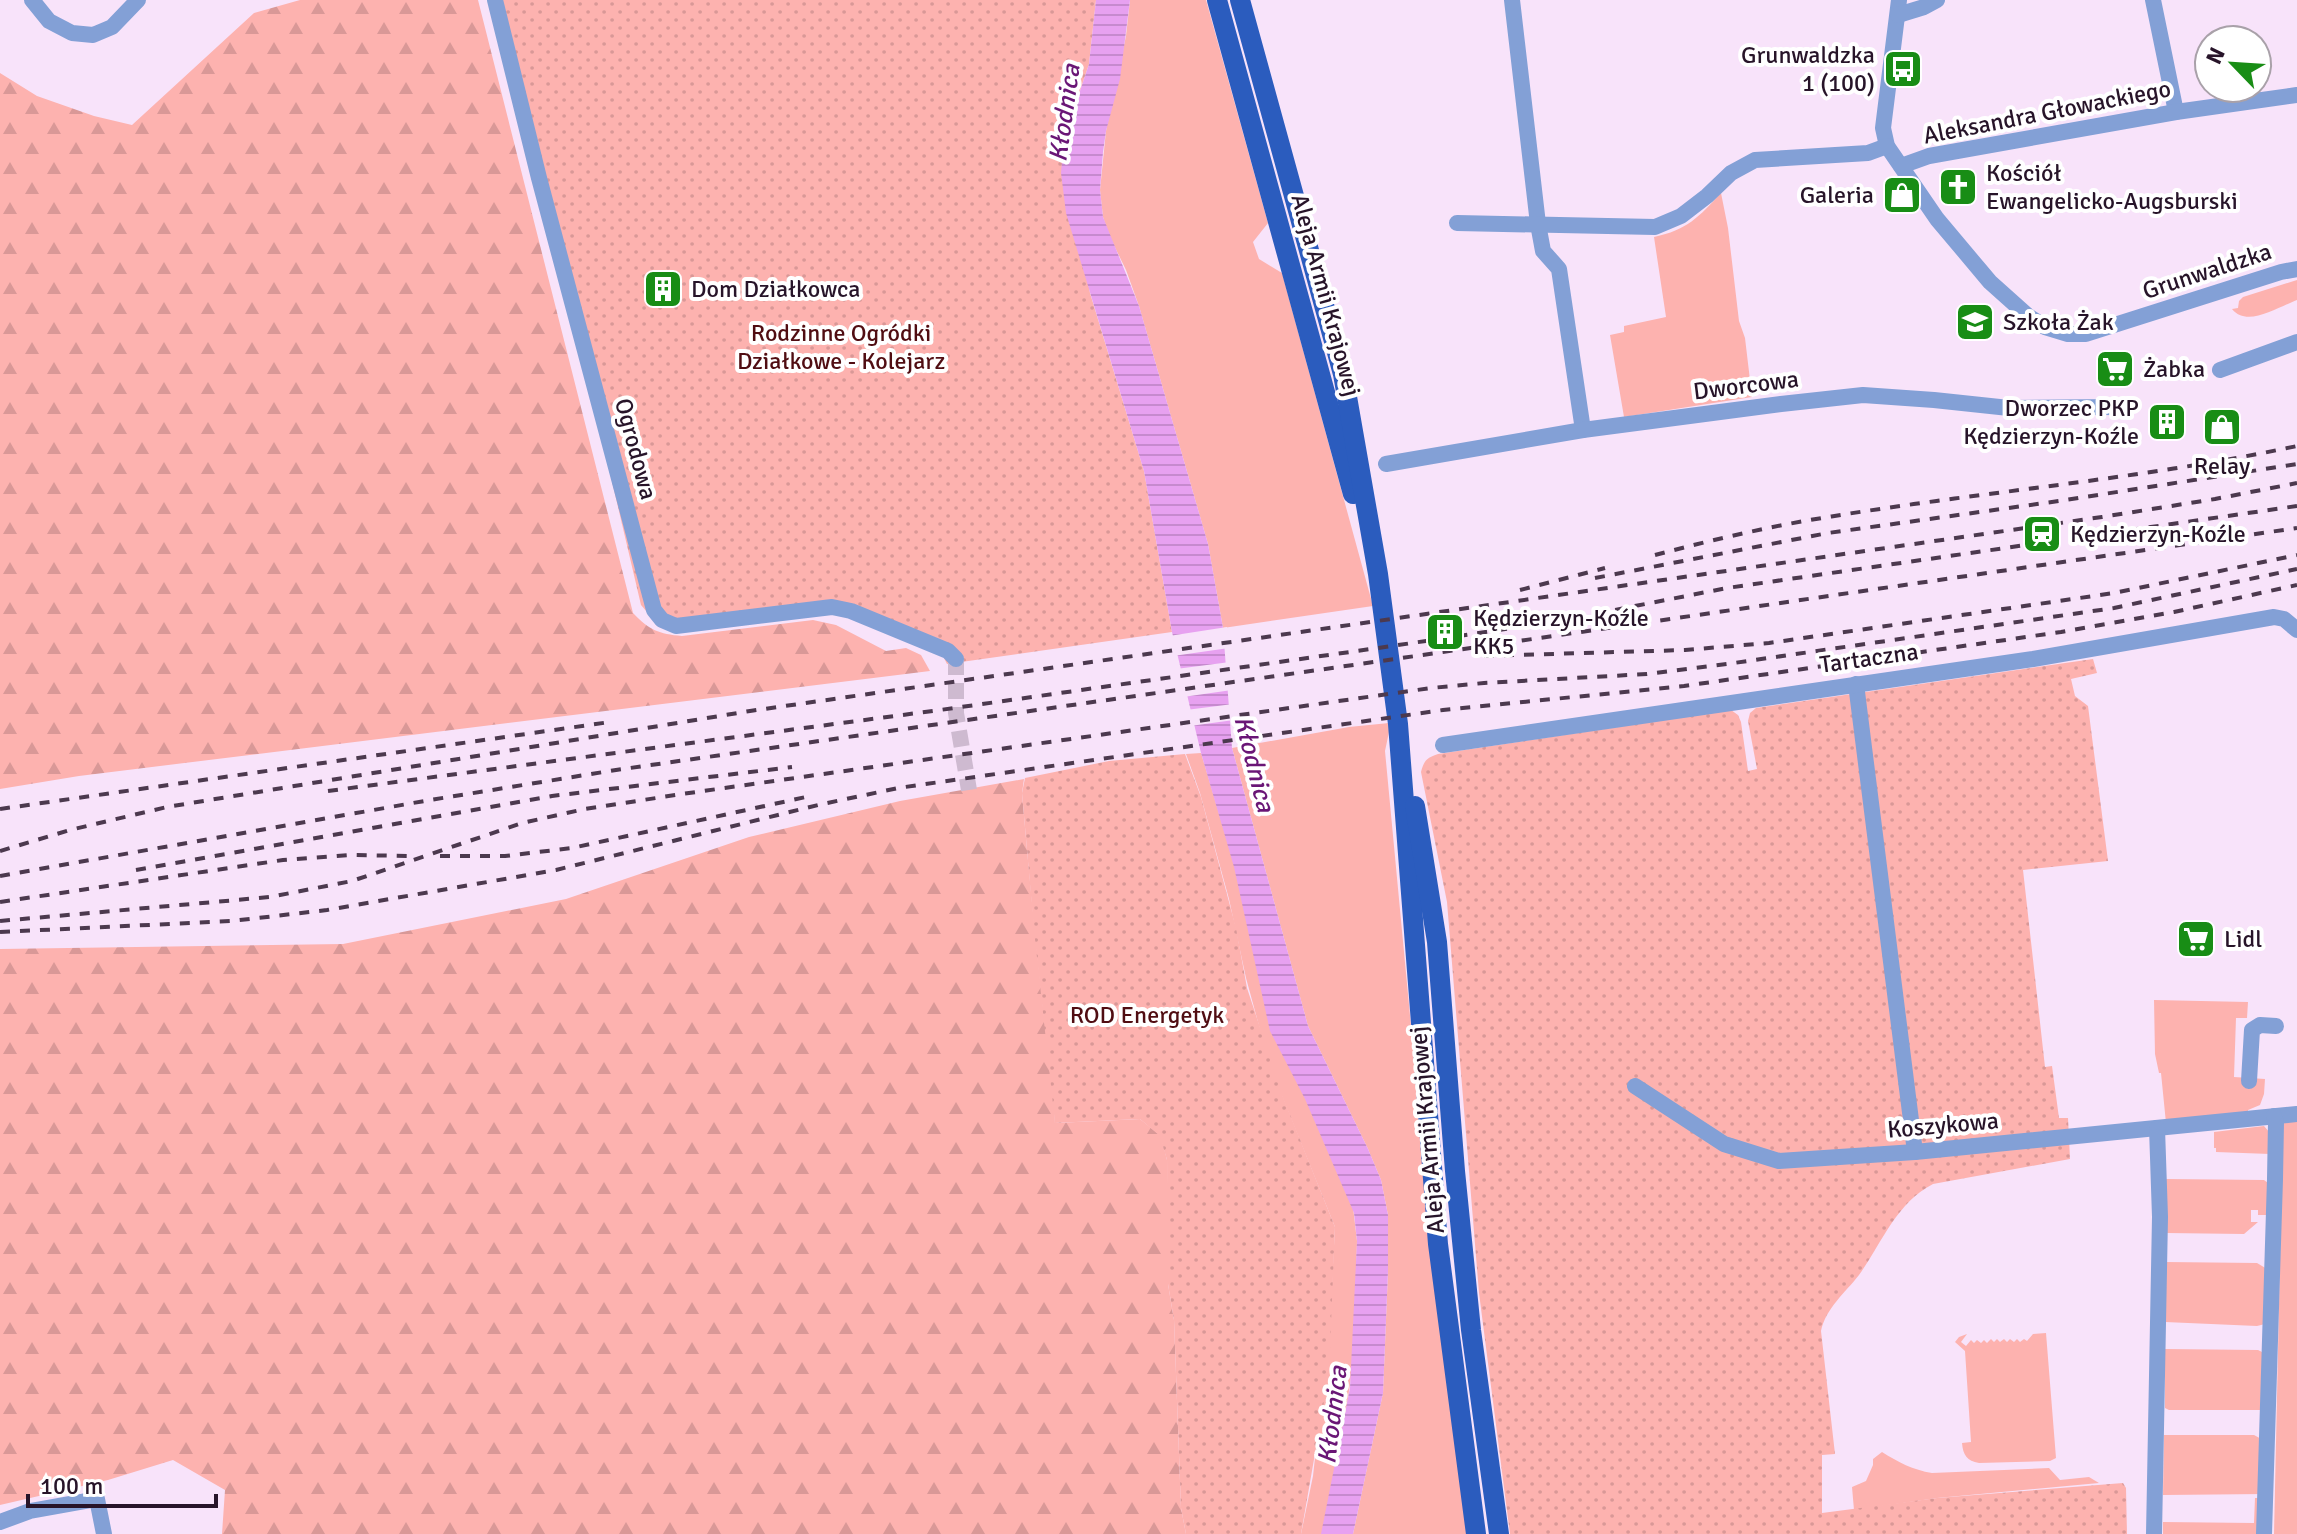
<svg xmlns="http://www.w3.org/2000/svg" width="2297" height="1534" font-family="Signika,sans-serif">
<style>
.grass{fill:#fdb2af}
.forest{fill:url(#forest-firs)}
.garden{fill:url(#garden-dots)}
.water{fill:url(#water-rules)}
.pier{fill:#f8e3fa}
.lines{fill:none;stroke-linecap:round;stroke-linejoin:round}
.minor-tunnel{stroke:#cebad0;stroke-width:16;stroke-dasharray:16 8;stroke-linecap:butt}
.minor{stroke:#83a0d6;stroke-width:16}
.major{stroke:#2b5cbe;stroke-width:20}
.rail{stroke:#4c394e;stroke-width:4;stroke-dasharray:10 10;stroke-linecap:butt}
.labels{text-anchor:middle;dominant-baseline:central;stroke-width:8;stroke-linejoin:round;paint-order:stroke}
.poi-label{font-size:24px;fill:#271429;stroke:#fff;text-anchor:start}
.street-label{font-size:24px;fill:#271429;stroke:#fff}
.park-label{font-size:24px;fill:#500d12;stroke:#fff}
.water-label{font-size:26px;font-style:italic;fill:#6a1676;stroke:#fff}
</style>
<defs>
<pattern id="forest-firs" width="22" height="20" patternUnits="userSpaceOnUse" patternTransform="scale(2)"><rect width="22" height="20" fill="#fdb2af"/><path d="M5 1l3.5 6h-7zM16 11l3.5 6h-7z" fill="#d99897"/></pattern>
<pattern id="garden-dots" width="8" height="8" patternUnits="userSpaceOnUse" patternTransform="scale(2)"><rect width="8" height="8" fill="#fdb2af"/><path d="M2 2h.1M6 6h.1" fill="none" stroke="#d99897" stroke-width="1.8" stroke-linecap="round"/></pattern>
<pattern id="water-rules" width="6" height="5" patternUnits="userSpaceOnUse" patternTransform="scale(2)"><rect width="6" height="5" fill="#e7a1f0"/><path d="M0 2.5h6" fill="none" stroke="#c68ace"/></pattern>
</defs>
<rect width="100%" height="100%" fill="#f8e3fa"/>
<g class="grass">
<polygon points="1130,0 1206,0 1268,223 1253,242 1259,259 1282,273 1373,606 1223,628 1208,544 1139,306 1126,270 1109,235 1103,217 1100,190 1106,131 1126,36"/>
<path d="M 1721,193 L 1728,228 L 1739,321 L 1745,338 L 1752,397 L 1624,417 L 1610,335 L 1624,332 L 1624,326 L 1666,317 L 1654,237 C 1687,230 1699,217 1721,193 Z"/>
<path d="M 2297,280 L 2297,300 C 2278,307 2247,328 2232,309 L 2238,308 L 2239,301 L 2243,297 Z"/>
<polygon points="1389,723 1389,732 1385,751 1413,1047 1470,1534 1353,1534 1383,1393 1388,1271 1388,1215 1381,1180 1368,1149 1308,1026 1232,748 1349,727"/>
<polygon points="1201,753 1255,934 1351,1190 1357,1241 1354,1355 1341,1448 1322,1534 1301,1534 1313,1476 1330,1322 1335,1227 1280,1091 1261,1033 1246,978 1229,899 1200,793 1186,754"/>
<polygon points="2154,1000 2248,1002 2247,1018 2236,1018 2234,1077 2265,1079 2264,1094 2260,1105 2248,1110 2248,1113 2166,1123 2161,1073 2159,1073 2155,1054"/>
<polygon points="2283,1122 2297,1122 2297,1534 2274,1534"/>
<polygon points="2264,1126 2270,1133 2270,1154 2216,1152 2216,1148 2214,1148 2214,1132"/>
<polygon points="2166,1179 2264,1180 2268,1183 2269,1215 2258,1215 2258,1210 2251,1210 2251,1222 2258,1222 2244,1234 2166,1233"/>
<polygon points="2166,1262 2257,1263 2267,1269 2265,1324 2257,1326 2165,1322"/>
<path d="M 2046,1333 L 2056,1458 L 2050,1461 L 1979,1463 C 1967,1461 1963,1455 1962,1443 L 1971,1442 L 1965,1351 L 1955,1342 L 1959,1337 L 1967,1334 L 1961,1342 L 1966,1346 L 1971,1340 L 1974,1343 L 1977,1340 L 1981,1343 L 1984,1340 L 1987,1343 L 1991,1339 L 1994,1342 L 1997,1339 L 2000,1342 L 2004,1339 L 2007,1342 L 2010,1339 L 2014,1342 L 2017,1339 L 2020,1342 L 2024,1339 L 2027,1341 L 2033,1334 Z"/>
<polygon points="2165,1349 2258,1350 2264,1353 2264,1410 2169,1410 2165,1408"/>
<polygon points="2164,1435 2254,1435 2263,1440 2265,1494 2163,1495"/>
<path d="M 1882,1452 C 1898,1462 1913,1470 1932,1473 L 2049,1468 L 2060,1480 L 2089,1477 L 2099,1483 L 1937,1498 L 1854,1510 L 1852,1487 L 1866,1481 L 1873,1465 L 1873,1459 Z"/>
<polygon points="2255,1498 2265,1498 2264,1534 2163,1534 2163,1522 2254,1523"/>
</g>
<g class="forest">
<path d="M 300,0 L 478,0 L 633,613 C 649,630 659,634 682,636 L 813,620 L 836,625 L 886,651 L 906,648 L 921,655 L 930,671 L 79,776 L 0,789 L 0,73 L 37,96 L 94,116 L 132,125 L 254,13 Z"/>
<path d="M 1024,779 L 1022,793 C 1028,864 1035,936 1043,1007 C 1047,1046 1054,1084 1055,1123 L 1140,1119 L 1161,1136 L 1167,1160 L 1169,1208 L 1168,1284 L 1174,1320 L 1181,1508 L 1186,1534 L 222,1534 L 225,1490 L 173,1460 L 108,1480 L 0,1505 L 0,949 L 343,944 L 566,899 L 749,837 L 900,801 Z"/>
</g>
<g class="garden">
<polygon points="492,0 1096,0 1089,64 1064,139 1090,293 1144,471 1172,632 947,664 941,652 831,605 730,618 653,619 641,605 587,375"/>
<path d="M 2093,659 L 2097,673 L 2071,679 L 2075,696 L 2088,706 L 2108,861 L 2023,870 L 2045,1067 L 2052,1066 L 2059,1118 L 2068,1118 L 2070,1159 L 1933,1184 C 1896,1203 1882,1243 1859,1275 C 1845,1293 1826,1308 1821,1331 L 1835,1454 L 1822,1455 L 1822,1513 L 1937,1498 L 2123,1483 L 2126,1488 L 2127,1534 L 1510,1534 L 1479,1293 L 1447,902 L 1421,772 C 1424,760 1427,758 1438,754 L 1731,710 L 1738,715 L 1741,722 L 1748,771 L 1757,769 L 1748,721 L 1750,713 L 1756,708 Z"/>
<polygon points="1185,754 1201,797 1236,928 1247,988 1283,1097 1335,1227 1329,1373 1301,1534 1186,1534 1181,1508 1174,1320 1168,1284 1167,1160 1160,1136 1140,1119 1055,1123 1034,930 1022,793 1025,778 1109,761"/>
</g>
<polygon class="water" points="1096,0 1130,0 1120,79 1106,131 1103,152 1100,190 1103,217 1139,306 1208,544 1223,628 1232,748 1308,1026 1368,1149 1381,1180 1388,1215 1388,1271 1383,1393 1353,1534 1321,1534 1350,1388 1357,1241 1354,1213 1305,1099 1270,1031 1234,867 1201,753 1172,632 1144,471 1066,213 1061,173 1064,139 1089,64"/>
<g class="pier">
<polygon points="1227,627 1229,648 1173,656 1169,636"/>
<polygon points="1230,662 1232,690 1183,697 1176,669"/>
<polygon points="1233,704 1234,720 1190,726 1186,710"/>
</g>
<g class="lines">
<polyline class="minor-tunnel" points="956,659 956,713 969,790"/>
<g class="minor">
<polyline points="32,0 49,21 72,33 93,35 112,27 138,0"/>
<polyline points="495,0 539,178 654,610 662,620 676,626 832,607 851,611 948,651 956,659"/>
<polyline points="1512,0 1538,224 1543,251 1559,269 1583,430"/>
<polyline points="1899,0 1883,128 1887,146 1937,219 1990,282 2028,316 2045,327 2068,334 2086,334 2281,272 2297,269"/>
<polyline points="2153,0 2176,112"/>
<polyline points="1898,15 1924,7 1937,0"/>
<polyline points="1901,166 1929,156 2176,112 2297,95"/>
<polyline points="1457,223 1655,227 1681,216 1707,196 1731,173 1755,160 1868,153 1887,146"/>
<polyline points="2220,370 2297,342"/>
<polyline points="1386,464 1583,430 1781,404 1863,395 1934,400 2009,408 2116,407"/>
<polyline points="1856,684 1915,1152"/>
<polyline points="1443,745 2033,659 2274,617 2284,619 2297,630"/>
<polyline points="2249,1081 2252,1030 2260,1025 2276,1026"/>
<polyline points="1635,1086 1724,1144 1779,1161 1915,1152 2297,1114"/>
<polyline points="0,1522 30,1511 97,1499 104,1534"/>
<polyline points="2154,1534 2160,1217 2157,1128"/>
<polyline points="2264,1534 2275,1179 2276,1122 2274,1116"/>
</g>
<g class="major">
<polyline points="1217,0 1353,494"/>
<polyline points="1240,0 1343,374 1378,574 1398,724 1438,1244 1476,1534"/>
<polyline points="1415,806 1437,942 1455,1171 1471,1330 1499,1534"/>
</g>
<g class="rail">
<path d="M 1655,555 C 1708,541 1762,528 1816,519 C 1976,492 2138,480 2297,446"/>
<polyline points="1595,578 1828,533 2059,501 2297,464"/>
<polyline points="1520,590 1605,568"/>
<polyline points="1484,656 1685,650 1769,643 2114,593 2297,555"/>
<polyline points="328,791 940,710 1392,646 1553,622 1727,588 2297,506"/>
<polyline points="0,809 610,722"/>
<polyline points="0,851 70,830 167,807 750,711 2102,517 2215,499 2297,483"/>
<polyline points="440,856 505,856 572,848 806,797"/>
<polyline points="136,870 552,796 792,767"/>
<polyline points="0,876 430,800 616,770 1374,662 2297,528"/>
<polyline points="0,902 283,860 349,855 412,856"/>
<polyline points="0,921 270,897 352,881 522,823 585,809 682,794 1431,688 1484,683 1647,674 1727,664 2114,608 2297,569"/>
<polyline points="0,932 232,921 327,910 556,870 818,805 898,788 1443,710 1684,686 2061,632 2174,612 2297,585"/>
</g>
</g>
<defs>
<symbol id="bus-square" viewBox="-11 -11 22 22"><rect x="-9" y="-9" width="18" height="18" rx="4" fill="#188d15" stroke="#fff"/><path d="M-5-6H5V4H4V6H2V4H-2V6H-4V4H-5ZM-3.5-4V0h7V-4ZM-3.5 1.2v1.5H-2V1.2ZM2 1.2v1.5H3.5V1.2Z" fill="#fff"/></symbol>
<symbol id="church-square" viewBox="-11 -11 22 22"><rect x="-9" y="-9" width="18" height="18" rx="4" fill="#188d15" stroke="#fff"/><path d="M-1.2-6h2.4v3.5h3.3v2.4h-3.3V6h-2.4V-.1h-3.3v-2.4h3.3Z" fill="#fff"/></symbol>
<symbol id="shop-square" viewBox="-11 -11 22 22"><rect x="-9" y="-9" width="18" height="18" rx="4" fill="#188d15" stroke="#fff"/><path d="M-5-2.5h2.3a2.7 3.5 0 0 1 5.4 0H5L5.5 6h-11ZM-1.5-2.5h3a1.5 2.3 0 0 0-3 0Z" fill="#fff"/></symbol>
<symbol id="building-square" viewBox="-11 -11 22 22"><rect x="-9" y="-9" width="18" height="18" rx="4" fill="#188d15" stroke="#fff"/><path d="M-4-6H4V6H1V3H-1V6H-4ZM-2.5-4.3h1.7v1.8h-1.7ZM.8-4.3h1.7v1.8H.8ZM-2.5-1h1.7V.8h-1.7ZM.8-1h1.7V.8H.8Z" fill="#fff"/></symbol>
<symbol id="school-square" viewBox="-11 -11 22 22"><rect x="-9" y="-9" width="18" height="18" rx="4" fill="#188d15" stroke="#fff"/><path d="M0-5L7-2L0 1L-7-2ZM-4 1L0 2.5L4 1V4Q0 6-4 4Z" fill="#fff"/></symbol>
<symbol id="supermarket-square" viewBox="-11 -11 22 22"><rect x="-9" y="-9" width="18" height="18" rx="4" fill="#188d15" stroke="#fff"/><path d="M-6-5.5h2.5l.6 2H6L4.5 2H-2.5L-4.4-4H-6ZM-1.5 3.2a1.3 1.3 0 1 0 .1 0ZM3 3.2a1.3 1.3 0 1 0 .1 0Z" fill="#fff"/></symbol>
<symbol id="station-square" viewBox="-11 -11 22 22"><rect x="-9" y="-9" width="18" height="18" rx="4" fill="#188d15" stroke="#fff"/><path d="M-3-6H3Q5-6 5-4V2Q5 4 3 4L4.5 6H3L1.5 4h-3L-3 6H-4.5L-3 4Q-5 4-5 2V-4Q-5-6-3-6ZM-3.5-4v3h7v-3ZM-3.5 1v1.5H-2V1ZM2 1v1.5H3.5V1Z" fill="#fff"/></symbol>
</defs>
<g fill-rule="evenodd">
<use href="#bus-square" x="1881" y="47" width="44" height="44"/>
<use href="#church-square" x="1936" y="165" width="44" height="44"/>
<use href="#shop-square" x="1880" y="173" width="44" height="44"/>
<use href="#building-square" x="641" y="267" width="44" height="44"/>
<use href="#school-square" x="1953" y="300" width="44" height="44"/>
<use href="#supermarket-square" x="2093" y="347" width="44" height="44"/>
<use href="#building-square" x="2145" y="400" width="44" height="44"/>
<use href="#shop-square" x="2200" y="405" width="44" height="44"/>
<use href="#station-square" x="2020" y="512" width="44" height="44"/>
<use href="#building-square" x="1423" y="610" width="44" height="44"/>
<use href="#supermarket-square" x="2174" y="917" width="44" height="44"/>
</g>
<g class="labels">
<g class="poi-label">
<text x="1875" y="55" text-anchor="end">Grunwaldzka<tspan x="1875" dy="28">1 (100)</tspan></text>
<text x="1986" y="173">Kościół<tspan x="1986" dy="28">Ewangelicko-Augsburski</tspan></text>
<text x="1874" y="195" text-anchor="end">Galeria</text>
<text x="691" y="289">Dom Działkowca</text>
<text x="2003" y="322">Szkoła Żak</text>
<text x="2143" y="369">Żabka</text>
<text x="2139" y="408" text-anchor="end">Dworzec PKP<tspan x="2139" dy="28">Kędzierzyn-Koźle</tspan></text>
<text x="2222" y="466" text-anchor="middle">Relay</text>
<text x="2070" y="534">Kędzierzyn-Koźle</text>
<text x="1473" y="618">Kędzierzyn-Koźle<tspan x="1473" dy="28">KK5</tspan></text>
<text x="2224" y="939">Lidl</text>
</g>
<g class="street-label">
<text transform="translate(2047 112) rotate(-11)">Aleksandra Głowackiego</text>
<text transform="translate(2207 271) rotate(-18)">Grunwaldzka</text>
<text transform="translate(1326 295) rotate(75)">Aleja Armii Krajowej</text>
<text transform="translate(1746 385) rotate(-7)">Dworcowa</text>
<text transform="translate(636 449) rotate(75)">Ogrodowa</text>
<text transform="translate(1869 658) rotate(-8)">Tartaczna</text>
<text transform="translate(1943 1125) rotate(-5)">Koszykowa</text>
<text transform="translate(1427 1130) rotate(-95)">Aleja Armii Krajowej</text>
</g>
<g class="park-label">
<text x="841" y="333">Rodzinne Ogródki<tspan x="841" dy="28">Działkowe - Kolejarz</tspan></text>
<text x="1147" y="1015">ROD Energetyk</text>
</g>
<g class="water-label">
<text transform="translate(1065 113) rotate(-82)">Kłodnica</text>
<text transform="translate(1254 764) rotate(76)">Kłodnica</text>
<text transform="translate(1333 1415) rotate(-83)">Kłodnica</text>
</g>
</g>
<g transform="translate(2233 64) rotate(295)"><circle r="38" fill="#ffffff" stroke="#a9a1a9" stroke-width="2"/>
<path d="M0-6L14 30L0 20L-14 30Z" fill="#188d15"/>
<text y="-12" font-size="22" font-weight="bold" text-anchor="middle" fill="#271429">N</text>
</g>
<path d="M28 1494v12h188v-12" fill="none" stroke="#271429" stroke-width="4"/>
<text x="40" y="1494" font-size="24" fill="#271429" stroke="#ffffff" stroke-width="6" paint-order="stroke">100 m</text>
</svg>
